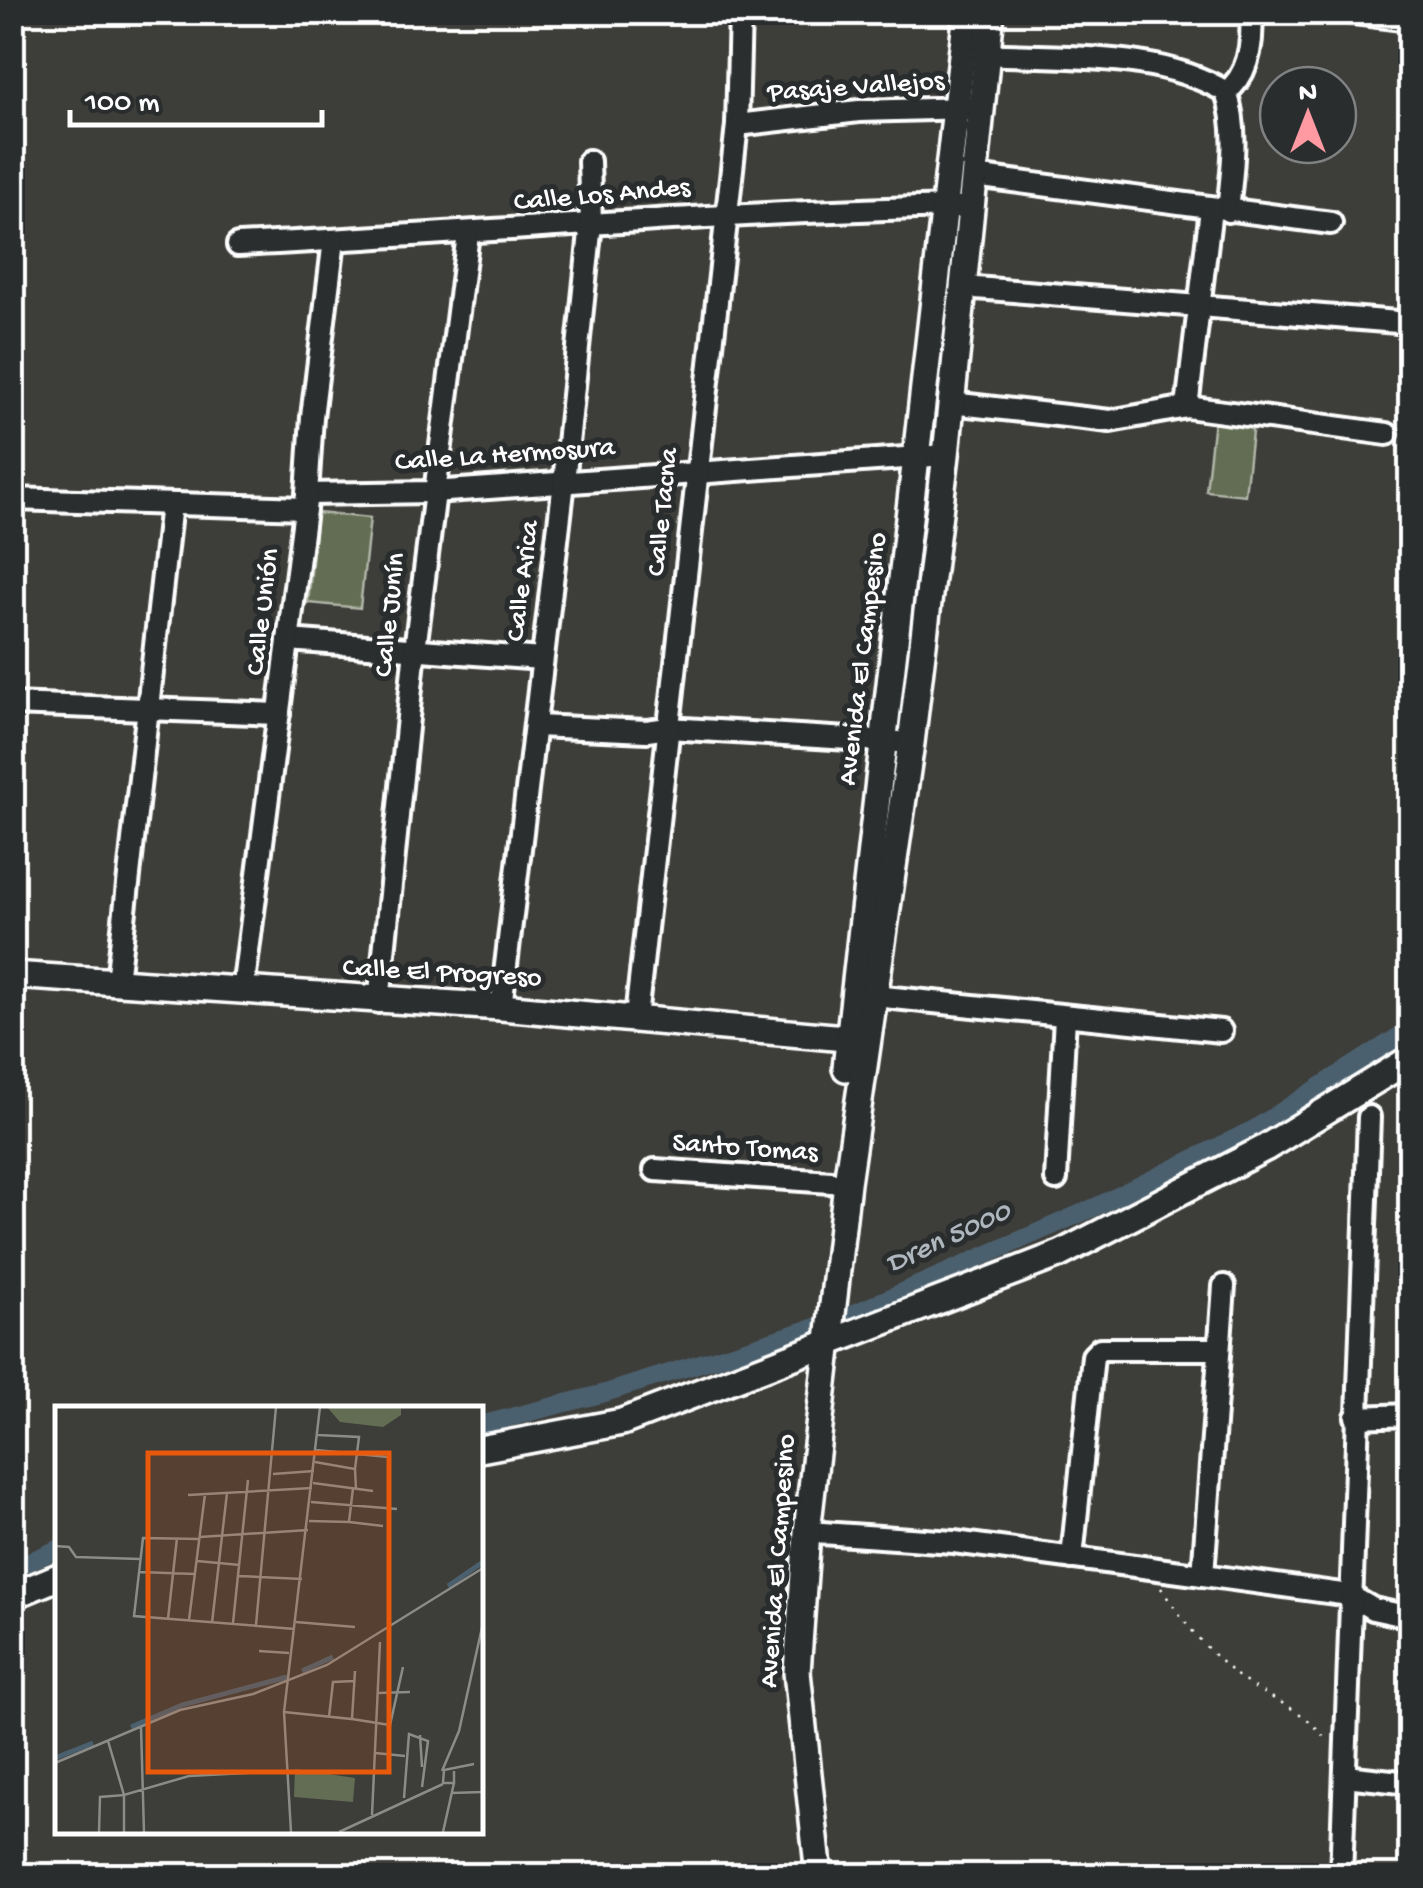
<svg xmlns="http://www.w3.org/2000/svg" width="1423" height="1888" font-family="'Gochi Hand',sans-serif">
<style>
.green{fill:#636d53;stroke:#b1b6a9;stroke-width:2.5}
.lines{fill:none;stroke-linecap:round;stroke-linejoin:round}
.canal{stroke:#4b606e;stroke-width:18}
.minor-casing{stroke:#fff;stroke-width:28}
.tertiary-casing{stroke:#fff;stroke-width:32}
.path{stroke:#fff;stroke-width:2.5;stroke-dasharray:2.5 8;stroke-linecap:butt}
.minor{stroke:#2a2d2e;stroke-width:20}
.tertiary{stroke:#2a2d2e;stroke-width:25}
.labels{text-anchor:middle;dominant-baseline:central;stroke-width:10;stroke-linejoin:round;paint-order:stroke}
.street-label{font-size:28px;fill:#fff;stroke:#2a2d2e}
.water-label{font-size:30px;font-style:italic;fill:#aeb7be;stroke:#2a2d2e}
.inset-river{fill:none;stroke:#4b606e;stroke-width:5}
.inset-road{fill:none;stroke:#8b8b88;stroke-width:2.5}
.view{fill:#e8590c;fill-opacity:0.15;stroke:#e8590c;stroke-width:5}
.inset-edge{fill:none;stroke:#fff;stroke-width:5}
</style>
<rect width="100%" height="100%" fill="#3d3d39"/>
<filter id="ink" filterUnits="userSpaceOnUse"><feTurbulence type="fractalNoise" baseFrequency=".01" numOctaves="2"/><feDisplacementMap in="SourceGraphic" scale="20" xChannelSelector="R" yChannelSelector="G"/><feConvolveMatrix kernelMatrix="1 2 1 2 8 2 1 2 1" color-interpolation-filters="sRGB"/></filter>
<g filter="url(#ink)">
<g class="green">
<polygon points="1214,419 1253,423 1245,495 1206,491"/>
<polygon points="317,513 370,518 360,608 308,603"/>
<polygon points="867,1866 982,1868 1041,1875 867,1875"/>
</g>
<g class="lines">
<g class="canal">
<polyline points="480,1425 605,1393 841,1319 1095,1207 1254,1129 1410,1029"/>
<polyline points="12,1569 58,1549"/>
</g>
<defs>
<g id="minor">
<polyline points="1347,12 1410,20"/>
<path d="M 987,54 C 1063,59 1159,51 1226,92 C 1239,130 1232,171 1228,211"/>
<path d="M 1226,92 C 1250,74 1253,40 1251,12"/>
<polyline points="737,125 859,111 969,108"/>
<polyline points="974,176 1331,223"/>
<path d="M 238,245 C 478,233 718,212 959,207"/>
<polyline points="963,287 1410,323"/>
<polyline points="951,403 1110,421 1187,407 1211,209"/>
<polyline points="1187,407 1387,434"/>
<polyline points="307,494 433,492 946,455"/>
<polyline points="12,499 305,508"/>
<polyline points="288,640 542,659"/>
<polyline points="12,704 279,714"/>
<polyline points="536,726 647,731 668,728 898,742"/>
<polyline points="117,982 171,504"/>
<polyline points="243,990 307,494 312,417 334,240"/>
<polyline points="874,996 1221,1031"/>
<polyline points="379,1002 415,649 468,234"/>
<polyline points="501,1007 564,482 591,223 589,161"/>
<polyline points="636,1017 737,125 740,12"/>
<polyline points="655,1170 831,1182"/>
<polyline points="1056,1179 1065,1017"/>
<polyline points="1356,1417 1410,1415"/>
<polyline points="807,1532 954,1542 1203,1575 1224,1286"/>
<polyline points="1072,1558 1093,1356 1100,1349 1217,1349"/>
<polyline points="1203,1575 1349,1595 1373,1609 1410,1617"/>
<polyline points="1345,1776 1410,1783"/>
<polyline points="1341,1876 1369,1117"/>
</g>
<g id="tertiary">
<polyline points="12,975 501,1007 867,1040"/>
<polyline points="846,1068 967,12"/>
<polyline points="480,1449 622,1422 1060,1254 1265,1148 1410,1059"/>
<polyline points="12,1596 58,1577"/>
<polyline points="819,1876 797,1672 807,1532 847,1183 911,743 946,455 991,12"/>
</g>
</defs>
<use href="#minor" class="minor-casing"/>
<use href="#tertiary" class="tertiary-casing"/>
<path class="path" d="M 1161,1588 C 1181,1619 1210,1655 1240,1678 C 1269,1700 1310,1710 1327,1743"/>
<use href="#minor" class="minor"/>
<use href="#tertiary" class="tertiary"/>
</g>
</g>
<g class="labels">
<g class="street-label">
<text transform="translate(856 88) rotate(-4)">Pasaje Vallejos</text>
<text transform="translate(602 196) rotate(-5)">Calle Los Andes</text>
<text transform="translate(505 456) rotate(-4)">Calle La Hermosura</text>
<text transform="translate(664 512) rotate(-84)">Calle Tacna</text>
<text transform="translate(524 581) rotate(-83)">Calle Arica</text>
<text transform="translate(264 612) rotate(-83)">Calle Unión</text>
<text transform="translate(391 615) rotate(-84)">Calle Junín</text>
<text transform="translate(864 659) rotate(-83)">Avenida El Campesino</text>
<text transform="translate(442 974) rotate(3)">Calle El Progreso</text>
<text transform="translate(745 1149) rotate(4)">Santo Tomas</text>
<text transform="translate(779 1561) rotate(-86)">Avenida El Campesino</text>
</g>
<g class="water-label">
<text transform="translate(949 1239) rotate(-25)">Dren 5000</text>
</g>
</g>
<g transform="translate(55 1406)">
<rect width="428" height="428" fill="#3d3d39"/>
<path d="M 272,1 L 346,1 L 346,9 L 328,21 L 285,16 ZM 240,363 L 300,372 L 298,396 L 239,391 Z" fill="#636d53"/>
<path class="inset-river" d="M 393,180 L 428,156M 247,265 L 278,251M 76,321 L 127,299 L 232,271M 0,352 L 38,337"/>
<path class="inset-road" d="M 263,29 L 304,31 L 300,63M 261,44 L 333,51M 260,56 L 300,63 L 301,83M 218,68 L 259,65M 258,77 L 318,85M 133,89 L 257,82M 256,96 L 342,103M 254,115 L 294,116 L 298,82M 294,116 L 328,120M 145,131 L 253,124M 145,133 L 88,132 L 79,210 L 240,223M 0,140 L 14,141 L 21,151 L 85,153M 142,155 L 185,159M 84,166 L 140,168M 184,170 L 247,173M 113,213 L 122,132M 134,214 L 150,88M 241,216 L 300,221M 157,217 L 172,87M 178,217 L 193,74M 201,219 L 221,1M 204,245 L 234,247M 322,287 L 355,286M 229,306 L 297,313 L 300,265M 274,311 L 278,276 L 299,275M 297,313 L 335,319 L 348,261M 86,321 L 89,426M 365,329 L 367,361M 53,335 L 69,389 L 134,370 L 232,365M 320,347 L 350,350M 0,357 L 125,304 L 198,288 L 272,259 L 428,162M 387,365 L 404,325 L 428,217M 399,365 L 399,377 L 388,377 L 389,364 L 419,358M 396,387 L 428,386M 349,392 L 354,328 L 373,335 L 367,381M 317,409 L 325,236M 44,426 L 45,391 L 69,389 L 69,426M 236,426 L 229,306 L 265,1M 284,426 L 388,378M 388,426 L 399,377"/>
<path class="view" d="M 93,47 L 334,47 L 334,366 L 93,366 Z"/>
<rect width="428" height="428" class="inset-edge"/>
</g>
<rect width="1423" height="1888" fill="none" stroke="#2a2d2e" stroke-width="50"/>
<rect x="25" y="25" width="1373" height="1838" fill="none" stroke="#fff" stroke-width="4" filter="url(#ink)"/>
<g transform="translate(1308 115)"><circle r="48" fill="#2a2d2e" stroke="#7f8182" stroke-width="2.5"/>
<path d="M0-8L18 38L0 25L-18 38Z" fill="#ff9aa2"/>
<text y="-15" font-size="28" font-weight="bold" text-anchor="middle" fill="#ffffff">N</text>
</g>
<path d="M70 110v15h252v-15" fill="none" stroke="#ffffff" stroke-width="5"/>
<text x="85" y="110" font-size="30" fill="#ffffff" stroke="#2a2d2e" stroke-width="8" paint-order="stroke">100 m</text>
</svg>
